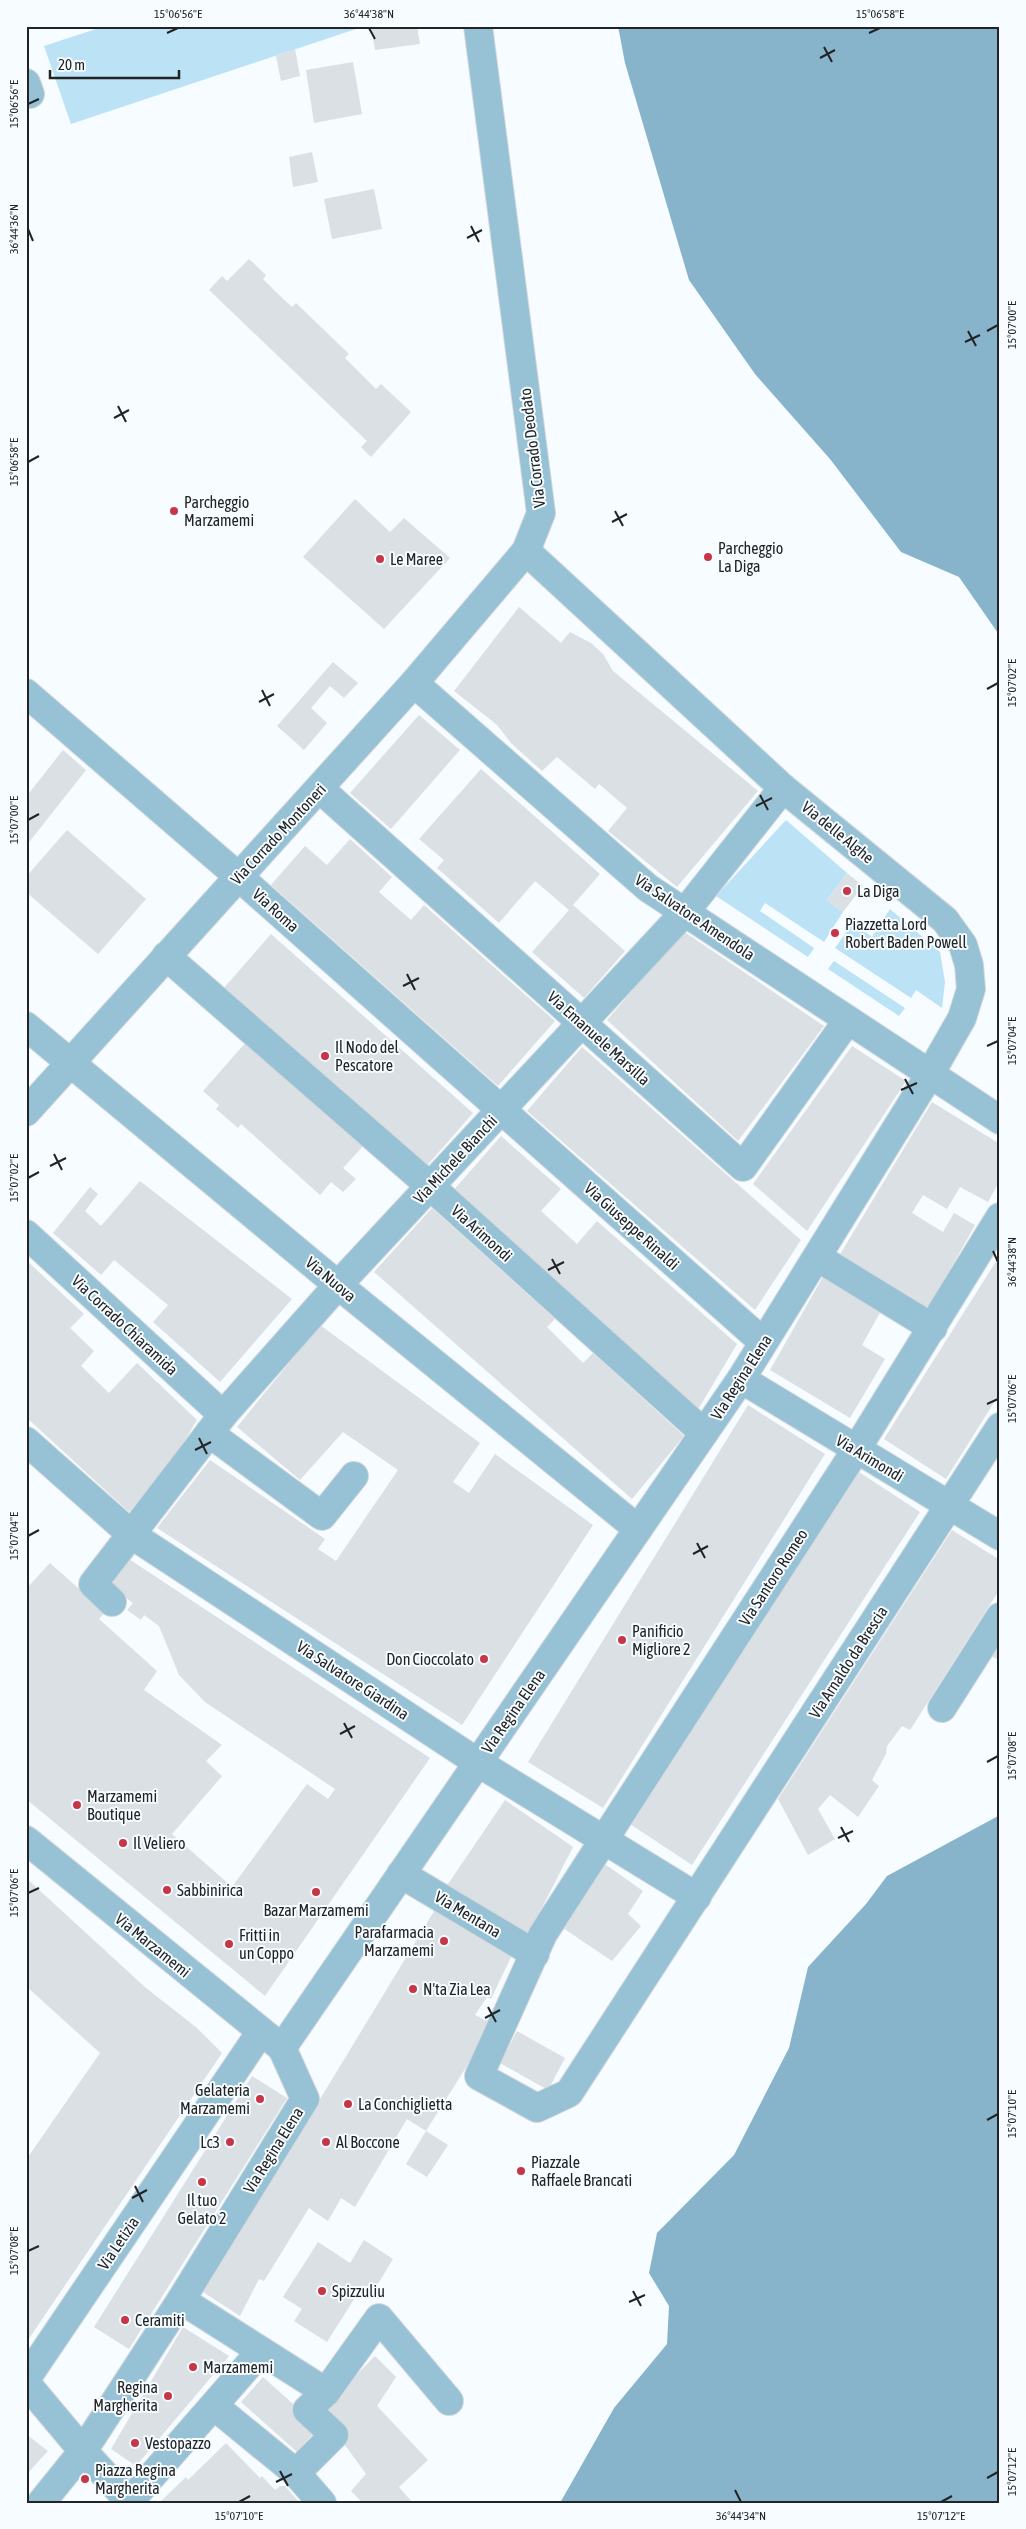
<svg xmlns="http://www.w3.org/2000/svg" width="1026" height="2529" font-family="'Asap Condensed',sans-serif">
<style>
.green{fill:#bce2f5}
.water{fill:#87b4ca}
.building{fill:#dae0e3}
.lines{fill:none;stroke-linecap:round;stroke-linejoin:round}
.street-casing{stroke:#d4d9dc;stroke-width:30}
.street{stroke:#97c1d5;stroke-width:28}
.ticks{fill:none;stroke:#212324;stroke-width:2}
.poi-dot{fill:#c63647;stroke:#f6fcff;stroke-width:2}
.labels{text-anchor:middle;dominant-baseline:central;stroke-width:4;stroke-linejoin:round;paint-order:stroke}
.street-label{font-size:16px;fill:#212324;stroke:#f6fcff}
.poi-label{font-size:16px;fill:#212324;stroke:#f6fcff;text-anchor:start}
.neatline{fill:none;stroke:#212324;stroke-width:2}
.ticks-label{font-size:12px;text-anchor:middle;fill:#212324}
</style>
<rect width="100%" height="100%" fill="#f6fcff"/>
<g class="green">
<polygon points="105,26 365,26 71,124 44,46"/>
<polygon points="786,820 847,873 827,900 843,912 824,942 765,903 760,911 814,948 808,957 716,896"/>
<polygon points="890,909 940,952 945,982 942,1008 916,990 911,998 835,948 853,923 872,937"/>
<polygon points="834,961 905,1008 899,1016 828,969"/>
</g>
<g class="water">
<polygon points="618,26 1000,26 1000,636 959,577 901,552 830,459 755,374 689,280 625,63"/>
<polygon points="1000,1815 1000,2503 560,2503 614,2408 667,2344 669,2306 649,2273 657,2233 734,2155 789,2048 808,1967 866,1904 887,1876"/>
</g>
<g class="building">
<polygon points="371,26 417,26 420,44 375,50"/>
<polygon points="295,49 300,76 281,81 276,56"/>
<polygon points="353,62 362,114 314,123 306,70"/>
<polygon points="312,152 318,182 293,187 289,157"/>
<polygon points="374,189 382,229 332,239 324,199"/>
<polygon points="249,259 266,275 263,279 277,293 292,307 296,303 349,354 345,358 376,389 381,384 411,412 371,457 361,447 367,441 209,290 222,276 227,281"/>
<polygon points="355,499 390,532 404,518 450,558 384,629 303,557"/>
<polygon points="519,607 561,643 570,632 591,643 603,654 613,671 758,791 677,887 608,831 627,808 599,784 595,789 557,757 542,771 512,744 497,725 454,691"/>
<polygon points="333,662 358,683 344,698 330,686 311,708 327,723 304,750 277,726"/>
<polygon points="419,715 460,750 391,829 350,793"/>
<polygon points="63,750 86,770 26,846 26,797"/>
<polygon points="481,769 600,874 573,905 625,951 584,998 532,952 569,910 535,881 499,923 437,868 444,860 419,839"/>
<polygon points="67,830 146,899 98,954 26,892 26,877"/>
<polygon points="350,839 392,877 379,892 411,920 424,905 555,1021 498,1086 271,885 305,846 327,865"/>
<polygon points="847,873 863,886 843,912 827,900"/>
<polygon points="683,931 824,1026 738,1141 607,1020"/>
<polygon points="271,934 473,1113 425,1168 223,989"/>
<polygon points="247,1041 364,1145 343,1168 356,1179 343,1192 331,1182 320,1195 241,1124 238,1128 216,1109 219,1105 203,1091"/>
<polygon points="852,1046 906,1081 807,1231 753,1184"/>
<polygon points="582,1047 801,1240 755,1310 527,1111"/>
<polygon points="932,1102 1000,1144 1000,1180 988,1202 960,1187 947,1209 923,1195 912,1213 943,1232 954,1213 975,1225 927,1311 839,1256"/>
<polygon points="501,1136 561,1189 541,1211 577,1244 597,1221 737,1344 696,1413 452,1192"/>
<polygon points="140,1181 292,1299 220,1382 153,1322 168,1305 114,1260 101,1275 53,1233 90,1187 98,1194 85,1211 101,1226"/>
<polygon points="432,1208 555,1319 547,1327 583,1363 593,1353 684,1436 632,1499 374,1272"/>
<polygon points="1000,1255 1000,1393 946,1479 884,1439"/>
<polygon points="26,1260 84,1314 70,1328 94,1351 81,1366 109,1393 137,1363 197,1420 173,1460 129,1512 26,1417"/>
<polygon points="824,1275 882,1309 862,1345 885,1359 850,1418 770,1370"/>
<polygon points="320,1325 480,1443 453,1482 469,1493 495,1454 593,1525 462,1725 157,1528 210,1460 325,1539 318,1549 336,1561 398,1470 343,1432 300,1480 237,1427"/>
<polygon points="748,1405 825,1454 603,1808 528,1762"/>
<polygon points="859,1472 920,1512 692,1865 630,1824"/>
<polygon points="952,1530 1000,1560 1000,1589 910,1730 902,1726 887,1746 886,1754 872,1780 879,1786 858,1817 830,1795 818,1809 835,1839 808,1855 778,1799"/>
<polygon points="129,1559 430,1758 265,1996 26,1799 26,1589 50,1563 105,1612 99,1619 157,1671 144,1690 222,1745 206,1761 222,1776 172,1834 232,1887 307,1784 328,1799 335,1789 205,1702 179,1675 159,1626 144,1615 141,1620 127,1610 133,1603 110,1586"/>
<polygon points="1000,1642 1000,1661 992,1656"/>
<polygon points="505,1800 573,1847 526,1939 444,1890"/>
<polygon points="602,1862 643,1891 628,1914 641,1926 612,1961 560,1926"/>
<polygon points="26,1878 146,1988 197,2028 222,2053 26,2343 26,2160 100,2053 26,1986"/>
<polygon points="436,1908 513,1953 491,1999 487,1997 475,2015 489,2022 470,2061 426,2131 407,2119 355,2207 341,2198 328,2221 309,2208 264,2281 259,2279 240,2316 203,2292"/>
<polygon points="517,2031 565,2058 548,2090 500,2063"/>
<polygon points="252,2076 287,2098 129,2349 94,2327"/>
<polygon points="426,2131 448,2145 427,2177 406,2164"/>
<polygon points="364,2240 393,2259 373,2292 363,2285 327,2342 294,2321 302,2309 283,2297 318,2242 350,2263"/>
<polygon points="183,2327 229,2356 136,2466 111,2449"/>
<polygon points="375,2356 396,2377 377,2406 428,2460 399,2487 413,2503 363,2503 351,2491 366,2474 337,2434 316,2416"/>
<polygon points="263,2377 319,2427 297,2452 241,2402"/>
<polygon points="26,2434 48,2451 26,2475"/>
<polygon points="226,2443 260,2478 262,2476 275,2490 280,2486 285,2486 300,2503 159,2503 186,2477 188,2480"/>
</g>
<g class="lines">
<defs>
<g id="street">
<polyline points="26,83 30,94"/>
<polyline points="414,683 648,888 1000,1120"/>
<polyline points="26,693 239,877 763,1342"/>
<polyline points="320,789 743,1167 848,1020"/>
<polyline points="166,956 430,1186 704,1433"/>
<polyline points="26,1026 338,1285 638,1529"/>
<polyline points="26,1112 414,683 526,551 541,513 478,26"/>
<polyline points="1000,1217 856,1450 543,1934 479,2076 537,2108 569,2093 1000,1427"/>
<polyline points="26,1234 223,1415"/>
<polyline points="817,1257 933,1328"/>
<polyline points="741,1379 1000,1536"/>
<polyline points="209,1433 322,1516 354,1476"/>
<polyline points="26,1441 132,1535 477,1762 697,1897"/>
<polyline points="112,1602 93,1584 223,1415 338,1285 685,912 783,788"/>
<polyline points="942,1708 1000,1617"/>
<polyline points="26,1840 282,2048 305,2099 181,2300 83,2451 41,2503"/>
<polyline points="401,1874 535,1954"/>
<polyline points="282,2048 741,1379 930,1074 962,1018 971,989 969,965 963,945 945,920 783,788 526,551"/>
<polyline points="181,2300 326,2392"/>
<polyline points="26,2379 260,2033"/>
<polyline points="26,2383 83,2451 131,2503"/>
<polyline points="214,2406 296,2473 322,2503"/>
<polyline points="296,2473 334,2435 307,2410 326,2392 379,2318 449,2401"/>
<polyline points="130,2501 261,2351"/>
</g>
</defs>
<use href="#street" class="street-casing"/>
<use href="#street" class="street"/>
</g>
<path class="ticks" d="M 369,28 L 375,39M 167,33 L 178,28M 869,33 L 880,28M 824,47 L 832,62M 820,58 L 835,50M 28,104 L 39,99M 471,226 L 479,242M 28,229 L 33,241M 467,238 L 482,230M 968,331 L 976,346M 987,331 L 998,325M 965,342 L 980,335M 118,406 L 126,422M 114,418 L 129,410M 28,462 L 39,456M 615,511 L 623,526M 612,522 L 627,514M 987,689 L 998,683M 262,690 L 270,706M 259,702 L 274,694M 760,795 L 768,810M 756,806 L 772,798M 28,820 L 39,814M 407,974 L 415,990M 403,986 L 419,978M 987,1046 L 998,1041M 905,1079 L 913,1094M 901,1090 L 917,1083M 54,1154 L 62,1170M 50,1166 L 66,1158M 28,1178 L 39,1172M 993,1251 L 998,1262M 552,1259 L 560,1274M 548,1270 L 564,1262M 987,1404 L 998,1399M 199,1438 L 207,1454M 195,1450 L 211,1442M 28,1536 L 39,1530M 697,1543 L 705,1558M 693,1554 L 708,1546M 344,1723 L 352,1738M 340,1734 L 355,1726M 987,1762 L 998,1756M 841,1827 L 849,1842M 838,1838 L 853,1831M 28,1893 L 39,1888M 488,2007 L 496,2022M 485,2018 L 500,2010M 987,2120 L 998,2114M 135,2186 L 143,2202M 132,2198 L 147,2190M 28,2251 L 39,2246M 633,2291 L 641,2306M 629,2302 L 645,2295M 280,2471 L 288,2486M 987,2478 L 998,2472M 276,2482 L 292,2474M 735,2490 L 741,2502M 239,2502 L 250,2496M 941,2502 L 952,2496"/>
<g class="poi-dot">
<circle cx="174" cy="511" r="5"/>
<circle cx="708" cy="557" r="5"/>
<circle cx="380" cy="559" r="5"/>
<circle cx="847" cy="891" r="5"/>
<circle cx="835" cy="933" r="5"/>
<circle cx="325" cy="1056" r="5"/>
<circle cx="622" cy="1640" r="5"/>
<circle cx="484" cy="1659" r="5"/>
<circle cx="77" cy="1805" r="5"/>
<circle cx="123" cy="1843" r="5"/>
<circle cx="167" cy="1890" r="5"/>
<circle cx="316" cy="1892" r="5"/>
<circle cx="444" cy="1941" r="5"/>
<circle cx="229" cy="1944" r="5"/>
<circle cx="413" cy="1989" r="5"/>
<circle cx="260" cy="2099" r="5"/>
<circle cx="348" cy="2104" r="5"/>
<circle cx="230" cy="2142" r="5"/>
<circle cx="326" cy="2142" r="5"/>
<circle cx="521" cy="2171" r="5"/>
<circle cx="202" cy="2182" r="5"/>
<circle cx="322" cy="2291" r="5"/>
<circle cx="125" cy="2320" r="5"/>
<circle cx="193" cy="2367" r="5"/>
<circle cx="168" cy="2396" r="5"/>
<circle cx="135" cy="2443" r="5"/>
<circle cx="85" cy="2479" r="5"/>
</g>
<g class="labels">
<g class="street-label">
<text transform="translate(532 448) rotate(-97)">Via Corrado Deodato</text>
<text transform="translate(838 832) rotate(39)">Via delle Alghe</text>
<text transform="translate(278 834) rotate(-47)">Via Corrado Montoneri</text>
<text transform="translate(276 910) rotate(42)">Via Roma</text>
<text transform="translate(695 917) rotate(34)">Via Salvatore Amendola</text>
<text transform="translate(599 1038) rotate(42)">Via Emanuele Marsilla</text>
<text transform="translate(455 1159) rotate(-47)">Via Michele Bianchi</text>
<text transform="translate(632 1226) rotate(42)">Via Giuseppe Rinaldi</text>
<text transform="translate(482 1233) rotate(42)">Via Arimondi</text>
<text transform="translate(331 1279) rotate(40)">Via Nuova</text>
<text transform="translate(125 1325) rotate(43)">Via Corrado Chiaramida</text>
<text transform="translate(741 1377) rotate(-57)">Via Regina Elena</text>
<text transform="translate(870 1458) rotate(31)">Via Arimondi</text>
<text transform="translate(773 1577) rotate(-57)">Via Santoro Romeo</text>
<text transform="translate(848 1662) rotate(-57)">Via Arnaldo da Brescia</text>
<text transform="translate(353 1680) rotate(33)">Via Salvatore Giardina</text>
<text transform="translate(513 1711) rotate(-55)">Via Regina Elena</text>
<text transform="translate(468 1914) rotate(31)">Via Mentana</text>
<text transform="translate(153 1945) rotate(39)">Via Marzamemi</text>
<text transform="translate(273 2150) rotate(-58)">Via Regina Elena</text>
<text transform="translate(118 2243) rotate(-56)">Via Letizia</text>
</g>
<g class="poi-label">
<text x="184" y="502">Parcheggio<tspan x="184" dy="18">Marzamemi</tspan></text>
<text x="718" y="548">Parcheggio<tspan x="718" dy="18">La Diga</tspan></text>
<text x="390" y="559">Le Maree</text>
<text x="857" y="891">La Diga</text>
<text x="845" y="924">Piazzetta Lord<tspan x="845" dy="18">Robert Baden Powell</tspan></text>
<text x="335" y="1047">Il Nodo del<tspan x="335" dy="18">Pescatore</tspan></text>
<text x="632" y="1631">Panificio<tspan x="632" dy="18">Migliore 2</tspan></text>
<text x="474" y="1659" text-anchor="end">Don Cioccolato</text>
<text x="87" y="1796">Marzamemi<tspan x="87" dy="18">Boutique</tspan></text>
<text x="133" y="1843">Il Veliero</text>
<text x="177" y="1890">Sabbinirica</text>
<text x="316" y="1910" text-anchor="middle">Bazar Marzamemi</text>
<text x="434" y="1932" text-anchor="end">Parafarmacia<tspan x="434" dy="18">Marzamemi</tspan></text>
<text x="239" y="1935">Fritti in<tspan x="239" dy="18">un Coppo</tspan></text>
<text x="423" y="1989">N'ta Zia Lea</text>
<text x="250" y="2090" text-anchor="end">Gelateria<tspan x="250" dy="18">Marzamemi</tspan></text>
<text x="358" y="2104">La Conchiglietta</text>
<text x="220" y="2142" text-anchor="end">Lc3</text>
<text x="336" y="2142">Al Boccone</text>
<text x="531" y="2162">Piazzale<tspan x="531" dy="18">Raffaele Brancati</tspan></text>
<text x="202" y="2200" text-anchor="middle">Il tuo<tspan x="202" dy="18">Gelato 2</tspan></text>
<text x="332" y="2291">Spizzuliu</text>
<text x="135" y="2320">Ceramiti</text>
<text x="203" y="2367">Marzamemi</text>
<text x="158" y="2387" text-anchor="end">Regina<tspan x="158" dy="18">Margherita</tspan></text>
<text x="145" y="2443">Vestopazzo</text>
<text x="95" y="2470">Piazza Regina<tspan x="95" dy="18">Margherita</tspan></text>
</g>
</g>
<rect width="1026" height="2529" fill="none" stroke="#f6fcff" stroke-width="55"/>
<path d="M50 70v8h129v-8" fill="none" stroke="#212324" stroke-width="2.5"/>
<text x="58" y="70" font-size="15" fill="#212324" stroke="#f6fcff" stroke-width="4" paint-order="stroke">20 m</text>
<rect x="28" y="28" width="970" height="2474" class="neatline"/>
<g class="ticks-label">
<text x="178" y="18">15°06'56"E</text>
<text x="369" y="18">36°44'38"N</text>
<text x="880" y="18">15°06'58"E</text>
<text transform="translate(14 104) rotate(-90)" y="4">15°06'56"E</text>
<text transform="translate(14 229) rotate(-90)" y="4">36°44'36"N</text>
<text transform="translate(1012 325) rotate(-90)" y="4">15°07'00"E</text>
<text transform="translate(14 462) rotate(-90)" y="4">15°06'58"E</text>
<text transform="translate(1012 683) rotate(-90)" y="4">15°07'02"E</text>
<text transform="translate(14 820) rotate(-90)" y="4">15°07'00"E</text>
<text transform="translate(1012 1041) rotate(-90)" y="4">15°07'04"E</text>
<text transform="translate(14 1178) rotate(-90)" y="4">15°07'02"E</text>
<text transform="translate(1012 1262) rotate(-90)" y="4">36°44'38"N</text>
<text transform="translate(1012 1399) rotate(-90)" y="4">15°07'06"E</text>
<text transform="translate(14 1536) rotate(-90)" y="4">15°07'04"E</text>
<text transform="translate(1012 1756) rotate(-90)" y="4">15°07'08"E</text>
<text transform="translate(14 1893) rotate(-90)" y="4">15°07'06"E</text>
<text transform="translate(1012 2114) rotate(-90)" y="4">15°07'10"E</text>
<text transform="translate(14 2251) rotate(-90)" y="4">15°07'08"E</text>
<text transform="translate(1012 2472) rotate(-90)" y="4">15°07'12"E</text>
<text x="239" y="2520">15°07'10"E</text>
<text x="741" y="2520">36°44'34"N</text>
<text x="941" y="2520">15°07'12"E</text>
</g>
</svg>
